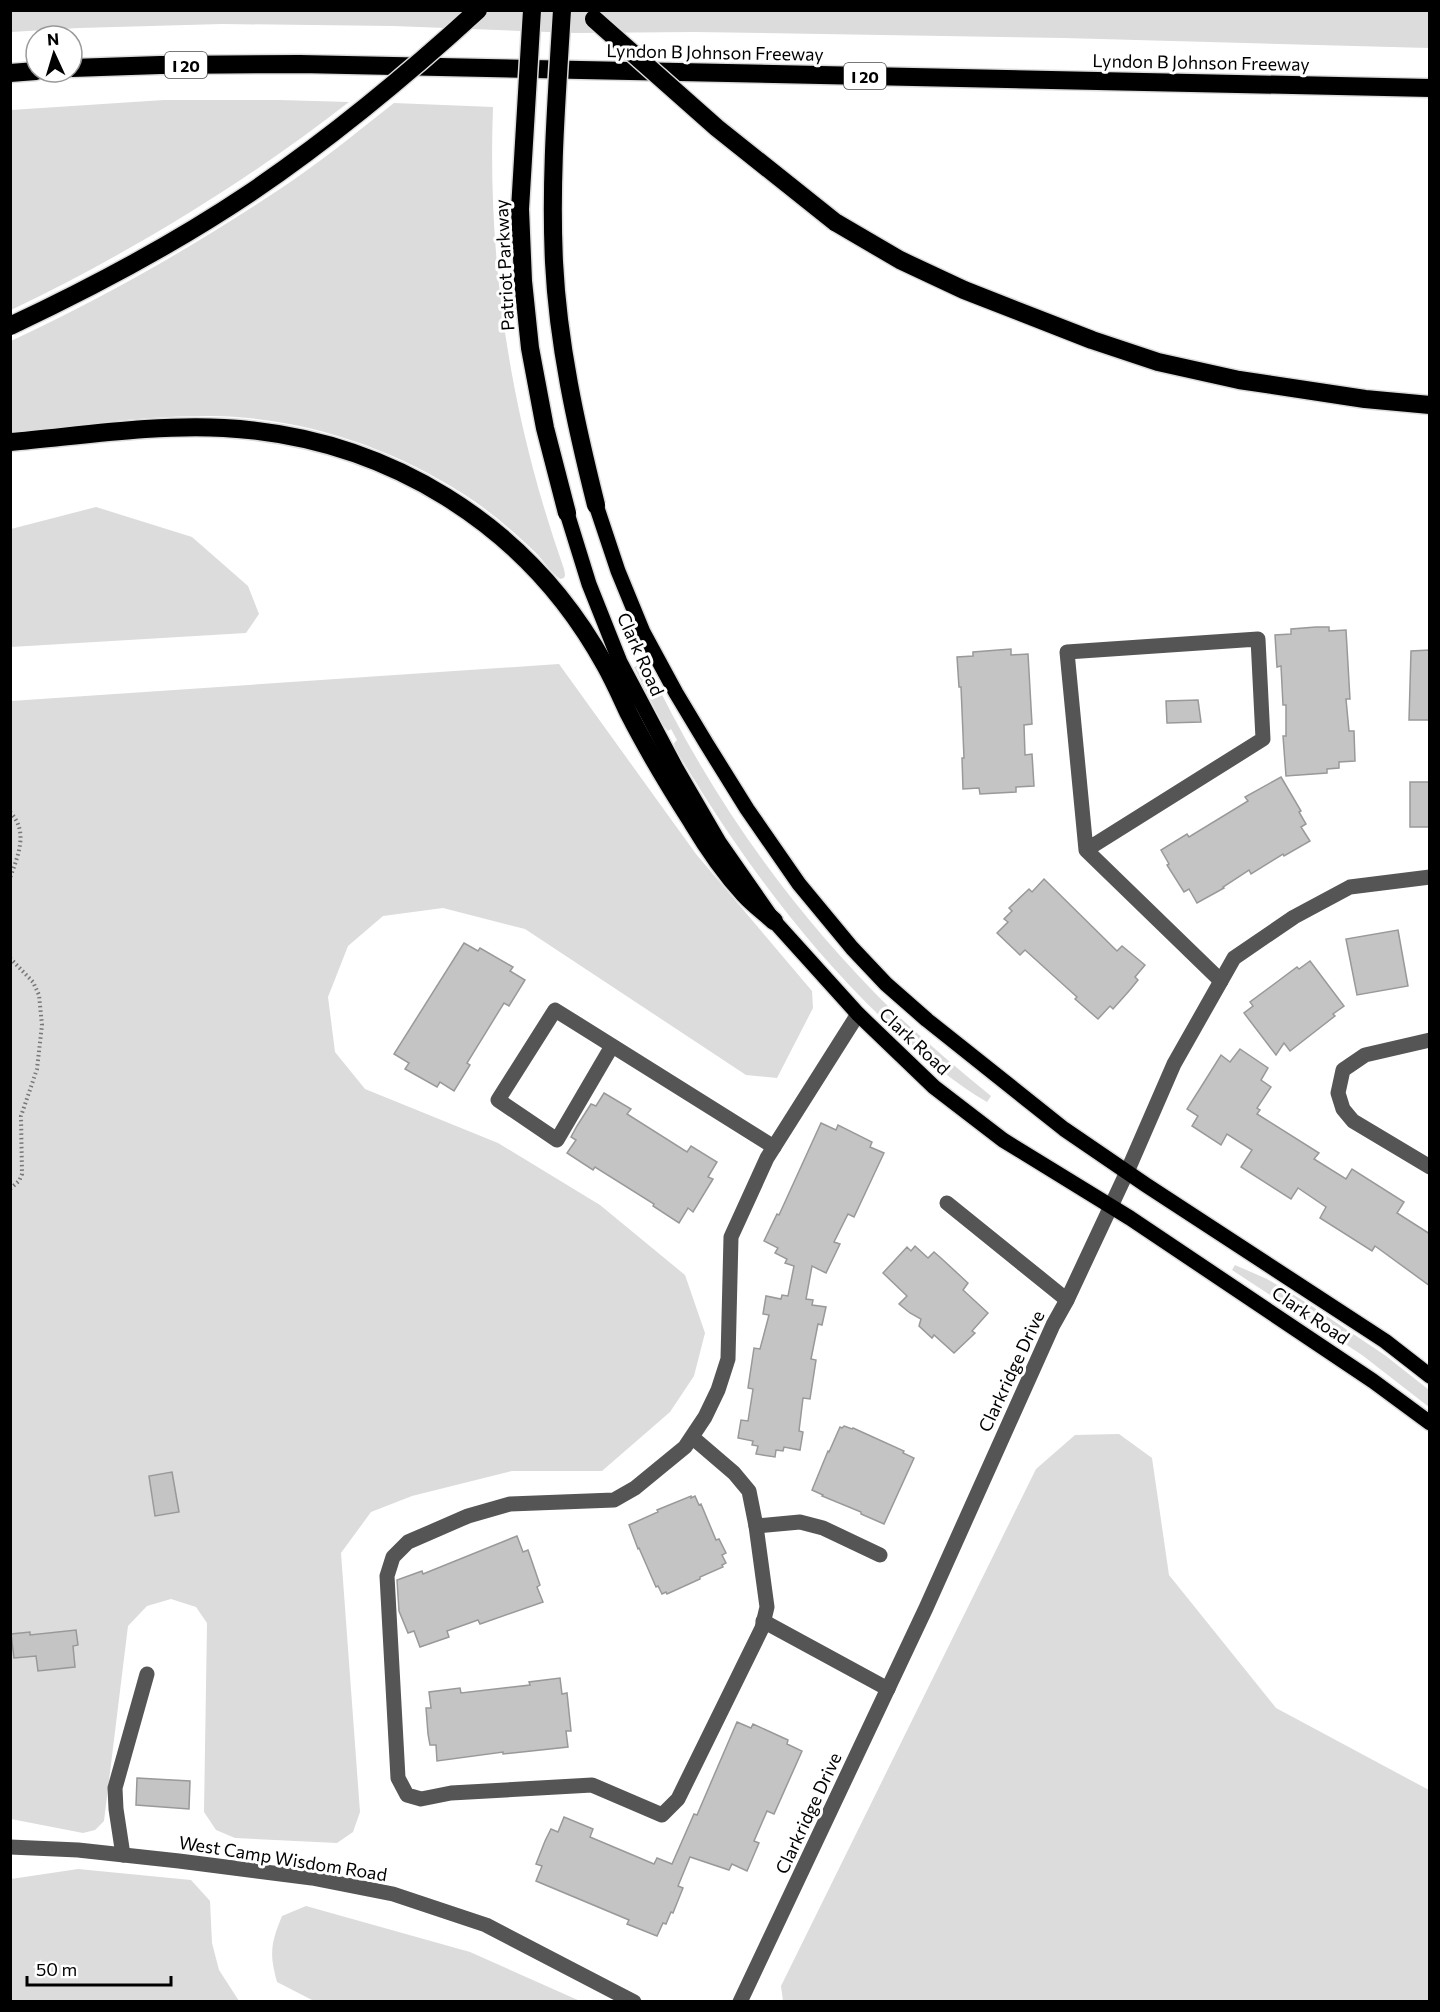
<svg xmlns="http://www.w3.org/2000/svg" width="1440" height="2012" font-family="Commissioner,sans-serif">
<style>
.green{fill:#dcdcdc}
.building{fill:#c4c4c4;stroke:#999;stroke-width:1.5}
.lines{fill:none;stroke-linecap:round;stroke-linejoin:round}
.major-casing{stroke:#dbdbdb;stroke-width:18}
.highway-casing{stroke:#dbdbdb;stroke-width:21}
.path{stroke:#777;stroke-width:4;stroke-dasharray:1.5 3;stroke-linecap:butt}
.minor{stroke:#555;stroke-width:15}
.major{stroke:#000;stroke-width:15}
.highway{stroke:#000;stroke-width:18}
.highway-bridge-casing{stroke:#dbdbdb;stroke-width:21;stroke-linecap:butt}
.highway-bridge{stroke:#000;stroke-width:18}
.labels{text-anchor:middle;dominant-baseline:central;stroke-width:6;stroke-linejoin:round;paint-order:stroke}
.shield{fill:#fff;stroke:#4c4c4c;stroke-width:1.5}
.shield-label{font-size:16px;font-weight:bold;fill:#000}
.street-label{font-size:18px;fill:#000;stroke:#fff}
</style>
<rect width="100%" height="100%" fill="#fff"/>
<g class="green">
<polygon points="11,10 1430,11 1429,48 1064,38 695,32 576,33 393,26 222,24 79,28 11,32"/>
<path d="M 164,100 L 279,100 L 349,102 C 245,183 130,253 11,310 L 11,110 Z"/>
<path d="M 394,103 L 493,107 C 487,266 511,419 564,569 L 565,575 L 564,578 L 560,579 C 550,572 544,561 535,552 C 513,531 490,511 465,495 C 390,446 300,417 211,416 C 144,415 77,426 11,432 L 11,341 C 103,298 193,247 277,191 C 318,164 356,133 394,103 Z"/>
<polygon points="96,507 192,537 248,586 259,614 246,633 11,647 11,529"/>
<path d="M 646,662 C 707,792 791,912 895,1013 C 926,1042 958,1069 991,1096 L 987,1102 C 954,1083 928,1060 900,1035 C 810,953 737,853 675,748 L 674,743 L 677,740 L 671,729 L 668,731 L 663,725 L 634,667 Z"/>
<polygon points="559,664 696,854 812,991 813,1008 777,1078 746,1075 525,929 443,908 383,916 348,946 328,997 335,1052 365,1089 498,1143 600,1205 685,1275 705,1333 694,1376 670,1412 602,1471 512,1471 412,1496 371,1512 341,1553 360,1812 353,1832 337,1843 235,1838 216,1830 204,1812 207,1623 196,1607 171,1599 147,1606 128,1626 104,1821 95,1830 83,1833 11,1819 11,701"/>
<polygon points="1235,1265 1267,1279 1307,1303 1386,1356 1429,1390 1429,1407 1362,1355 1232,1270"/>
<polygon points="1119,1434 1152,1458 1169,1575 1276,1708 1429,1790 1429,2001 783,2001 781,1986 1036,1469 1075,1435"/>
<polygon points="78,1869 191,1880 210,1901 212,1943 219,1970 239,2001 11,2001 11,1879"/>
<path d="M 306,1906 L 470,1952 L 580,2001 L 314,2001 L 277,1982 C 269,1953 271,1943 282,1916 Z"/>
</g>
<g class="building">
<polygon points="1316,627 1329,627 1329,631 1346,630 1350,699 1346,699 1349,731 1354,731 1355,761 1339,762 1339,768 1327,769 1327,773 1286,776 1283,736 1286,736 1286,705 1283,705 1281,666 1277,667 1275,635 1291,634 1291,629"/>
<polygon points="1011,649 1011,655 1028,654 1032,724 1024,725 1025,755 1032,754 1034,786 1016,787 1016,792 980,794 979,788 963,789 962,758 964,758 961,687 959,687 957,657 973,656 973,652"/>
<polygon points="1430,650 1430,720 1409,720 1411,651"/>
<polygon points="1198,700 1201,722 1167,723 1166,701"/>
<polygon points="1281,777 1301,811 1299,812 1306,824 1301,827 1310,841 1284,856 1283,854 1251,874 1249,870 1223,887 1224,888 1197,903 1189,889 1184,892 1167,865 1169,864 1161,850 1187,834 1189,837 1248,801 1245,797"/>
<rect x="1410" y="782" width="20" height="45"/>
<polygon points="1044,879 1117,951 1122,946 1145,965 1135,977 1138,980 1129,991 1113,1009 1110,1006 1098,1019 1075,999 1077,997 1025,950 1020,955 997,933 1008,922 1004,919 1012,911 1009,908 1029,889 1032,892"/>
<polygon points="1398,930 1408,986 1357,995 1346,939"/>
<polygon points="464,943 478,951 480,948 513,967 510,971 525,980 509,1006 504,1003 467,1063 470,1065 454,1091 440,1082 437,1087 405,1069 409,1063 394,1054"/>
<polygon points="1310,961 1344,1006 1333,1014 1335,1016 1290,1051 1284,1043 1276,1055 1244,1013 1253,1006 1250,1002 1297,967 1299,969"/>
<polygon points="1240,1049 1268,1068 1261,1080 1271,1087 1257,1108 1260,1110 1257,1114 1319,1153 1314,1159 1346,1179 1352,1169 1404,1202 1397,1213 1430,1234 1430,1286 1375,1246 1372,1251 1320,1218 1326,1207 1298,1188 1291,1199 1241,1167 1252,1150 1227,1134 1221,1145 1192,1126 1198,1116 1187,1109 1201,1087 1221,1055 1230,1062"/>
<polygon points="604,1093 631,1109 627,1114 687,1152 691,1146 717,1162 708,1177 713,1179 693,1212 688,1208 679,1223 653,1206 654,1204 595,1167 593,1170 567,1153 576,1140 571,1137 577,1126 591,1104 596,1106"/>
<polygon points="821,1123 836,1130 838,1125 872,1142 870,1147 884,1153 854,1217 848,1214 834,1242 840,1244 826,1273 812,1266 806,1299 813,1300 812,1305 826,1307 822,1325 818,1324 811,1359 816,1360 810,1399 803,1398 799,1431 803,1432 800,1450 784,1447 783,1451 776,1450 775,1457 756,1454 758,1446 752,1445 753,1441 738,1438 741,1420 748,1421 753,1389 748,1388 754,1348 760,1349 769,1315 763,1314 766,1296 781,1299 782,1295 788,1296 794,1266 785,1263 787,1259 775,1253 778,1248 764,1241 777,1214 779,1215"/>
<polygon points="915,1246 928,1258 934,1252 942,1259 968,1283 963,1290 988,1313 972,1331 975,1333 954,1353 934,1335 932,1338 919,1326 921,1319 910,1313 899,1304 907,1296 883,1273 907,1247 911,1251"/>
<polygon points="844,1426 852,1429 853,1428 904,1451 903,1453 914,1458 884,1524 861,1514 861,1512 822,1496 823,1495 812,1490 828,1451 829,1452 840,1427 842,1428"/>
<polygon points="172,1472 179,1512 155,1516 149,1476"/>
<polygon points="691,1496 691,1498 695,1496 699,1505 701,1504 716,1540 719,1539 726,1553 722,1555 726,1563 722,1565 723,1567 700,1577 700,1579 667,1594 666,1592 662,1594 658,1586 656,1587 639,1548 638,1549 629,1525 658,1512 657,1510"/>
<polygon points="517,1536 523,1552 528,1550 540,1585 537,1587 543,1602 480,1624 478,1620 447,1631 449,1637 420,1647 414,1631 408,1633 399,1611 397,1580 422,1571 423,1574"/>
<polygon points="76,1630 78,1645 73,1646 75,1667 38,1671 36,1656 14,1658 11,1634 30,1632 30,1635"/>
<polygon points="560,1678 562,1694 567,1693 571,1731 566,1731 568,1747 503,1754 503,1752 437,1761 436,1745 430,1745 428,1734 426,1708 431,1708 429,1692 460,1688 461,1693 530,1685 529,1682"/>
<polygon points="737,1722 751,1728 753,1724 788,1740 787,1744 802,1751 774,1814 767,1811 754,1841 759,1843 747,1871 732,1864 729,1870 690,1857 678,1886 683,1888 673,1913 671,1912 666,1924 663,1923 657,1936 627,1924 629,1920 536,1881 542,1866 536,1864 545,1841 551,1829 558,1832 564,1817 593,1829 590,1837 654,1864 657,1858 672,1864 694,1814 697,1815"/>
<polygon points="137,1778 190,1781 189,1809 136,1805"/>
</g>
<g class="lines">
<defs>
<g id="major">
<polyline points="596,505 618,571 643,632 676,693 706,743 747,809 799,884 852,948 886,984 927,1020 1064,1129 1146,1185 1385,1341 1430,1376"/>
<polyline points="567,513 589,584 620,662 676,768 719,842 774,921 858,1014 934,1087 1003,1140 1130,1218 1373,1381 1430,1423"/>
</g>
<g id="highway">
<polyline points="72,68 160,65 300,64 1430,88"/>
<polyline points="10,73 36,71"/>
<polyline points="835,222 900,260 964,290 1092,340 1158,362 1239,380 1365,399 1430,405"/>
<path d="M 10,442 C 79,436 156,424 224,428 C 385,437 527,523 605,665 C 614,681 621,697 629,714 C 648,751 669,786 692,822 C 707,847 724,872 744,894 C 753,904 764,912 774,921"/>
</g>
</defs>
<use href="#major" class="major-casing"/>
<use href="#highway" class="highway-casing"/>
<g class="path">
<path d="M 10,812 C 29,832 18,855 10,878"/>
<polyline points="10,958 33,982 39,995 42,1025 37,1069 21,1116 22,1174 19,1181 10,1189"/>
</g>
<g class="minor">
<polyline points="1086,850 1263,739 1258,639 1067,652 1086,850 1221,981"/>
<polyline points="1430,1040 1365,1055 1343,1070 1338,1093 1343,1109 1353,1121 1430,1167"/>
<polyline points="612,1046 557,1140 498,1100 555,1010 774,1147"/>
<polyline points="947,1203 1067,1300"/>
<polyline points="692,1437 734,1473 749,1491 756,1526 767,1607 762,1628 678,1799 662,1815 592,1785 451,1793 421,1799 407,1795 398,1778 387,1576 393,1557 408,1542 468,1516 510,1504 614,1500 635,1488 685,1447 705,1417 718,1390 728,1359 731,1237 767,1158 858,1014"/>
<polyline points="756,1526 800,1522 823,1528 880,1555"/>
<polyline points="763,1621 888,1689"/>
<polyline points="10,1847 78,1850 179,1861 312,1878 393,1894 486,1925 634,2002"/>
<polyline points="123,1855 116,1809 115,1788 147,1674"/>
<polyline points="740,2002 926,1608 1053,1325 1067,1300 1127,1172 1174,1064 1234,958 1294,917 1350,887 1430,877"/>
</g>
<use href="#major" class="major"/>
<use href="#highway" class="highway"/>
<defs>
<g id="highway-bridge">
<polyline points="532,10 520,209 523,281 530,348 545,428 567,513"/>
<path d="M 562,10 C 557,94 550,178 554,262 C 558,344 576,425 596,505"/>
<polyline points="594,19 717,128 835,222"/>
<path d="M 10,326 C 93,287 174,244 250,193 C 331,138 406,76 478,10"/>
</g>
</defs>
<use href="#highway-bridge" class="highway-bridge-casing"/>
<use href="#highway-bridge" class="highway-bridge"/>
</g>
<g class="labels">
<g class="shield">
<rect x="165" y="52" width="42" height="26" rx="4.5"/>
<rect x="844" y="63" width="42" height="26" rx="4.5"/>
</g>
<g class="shield-label">
<text x="186" y="65">I 20</text>
<text x="865" y="76">I 20</text>
</g>
<g class="street-label">
<text transform="translate(715 52) rotate(1)">Lyndon B Johnson Freeway</text>
<text transform="translate(1201 62) rotate(1)">Lyndon B Johnson Freeway</text>
<text transform="translate(504 265) rotate(-93)">Patriot Parkway</text>
<text transform="translate(641 654) rotate(66)">Clark Road</text>
<text transform="translate(915 1041) rotate(43)">Clark Road</text>
<text transform="translate(1311 1315) rotate(34)">Clark Road</text>
<text transform="translate(1011 1371) rotate(-65)">Clarkridge Drive</text>
<text transform="translate(808 1813) rotate(-65)">Clarkridge Drive</text>
<text transform="translate(283 1858) rotate(9)">West Camp Wisdom Road</text>
</g>
</g>
<rect width="1440" height="2012" fill="none" stroke="#000000" stroke-width="24"/>
<g transform="translate(54 54) rotate(356)"><circle r="28" fill="#ffffff" stroke="#999999" stroke-width="1.5"/>
<path d="M0-4.5L10 22L0 15L-10 22Z" fill="#000000"/>
<text y="-9" font-size="16" font-weight="bold" text-anchor="middle" fill="#000000">N</text>
</g>
<path d="M27 1976v9h144v-9" fill="none" stroke="#000000" stroke-width="3"/>
<text x="36" y="1976" font-size="18" fill="#000000" stroke="#ffffff" stroke-width="4.5" paint-order="stroke">50 m</text>
</svg>
